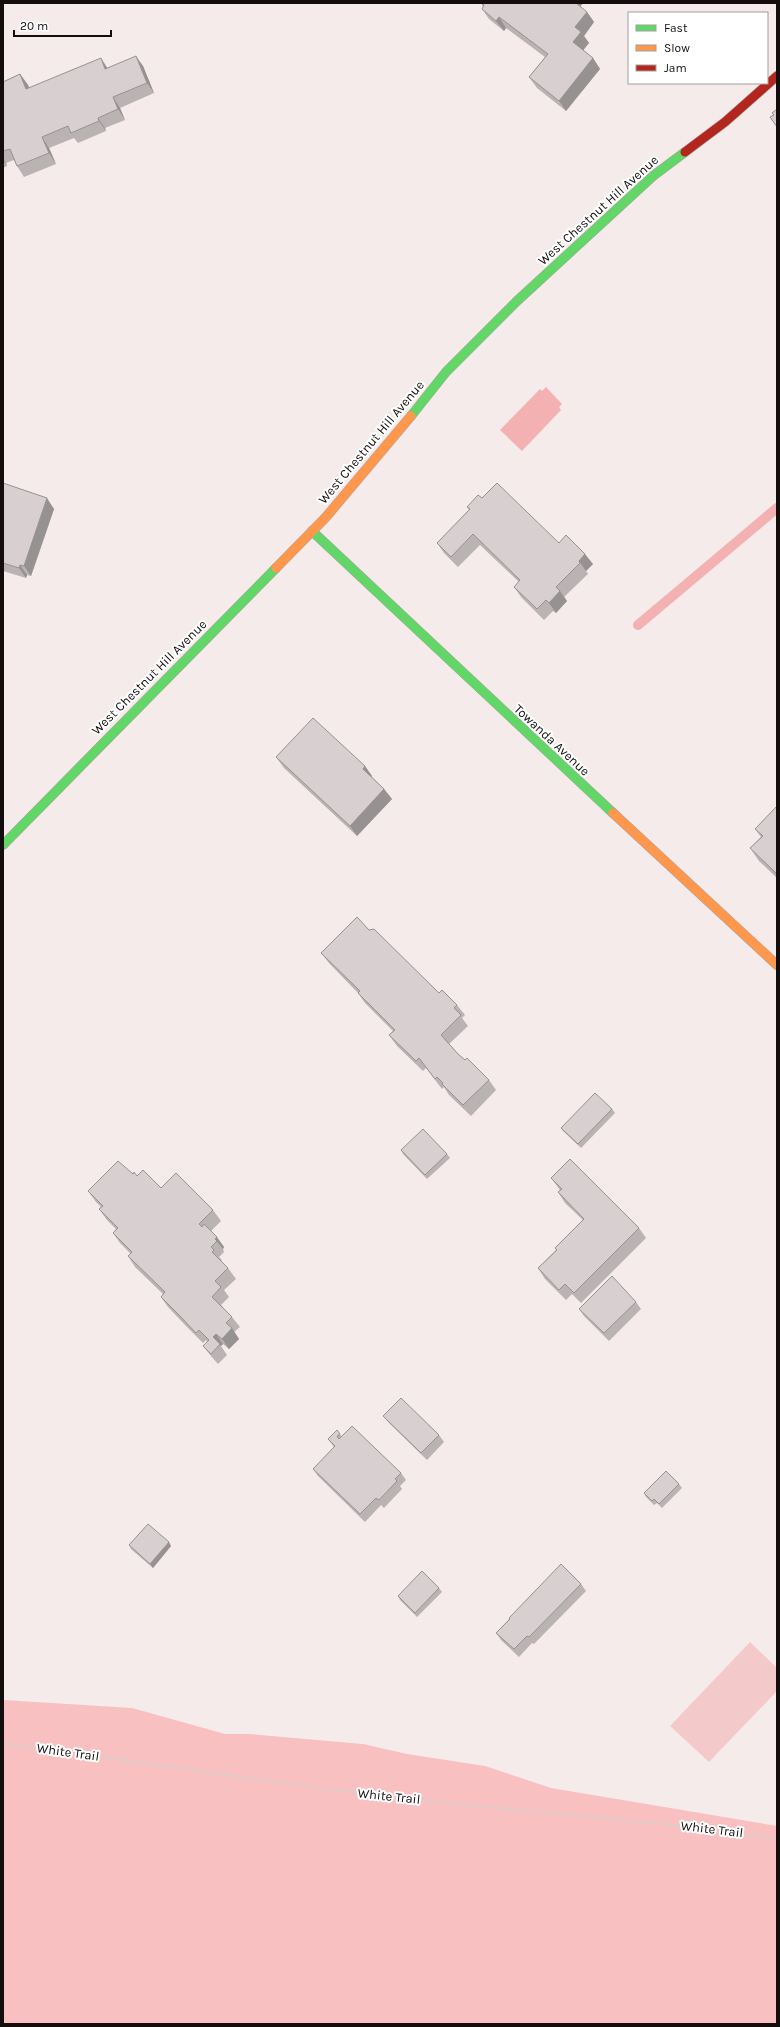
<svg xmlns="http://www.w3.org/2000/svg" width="780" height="2027" font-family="Karla,sans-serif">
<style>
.green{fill:#f4c9c9}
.forest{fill:#f8c0c1}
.water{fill:#f4b1b2}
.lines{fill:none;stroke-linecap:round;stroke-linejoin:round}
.stream{stroke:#f4b1b2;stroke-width:10}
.fast-casing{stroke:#aaa2a2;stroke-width:10}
.slow-casing{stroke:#aaa2a2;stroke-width:10}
.jam-casing{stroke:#aaa2a2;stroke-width:10}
.path{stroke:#d3d0d0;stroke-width:2.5;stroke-dasharray:2 2;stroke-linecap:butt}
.fast{stroke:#63d668;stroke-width:9}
.slow{stroke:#ff974d;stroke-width:9}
.jam{stroke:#b3261e;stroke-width:9}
.wall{fill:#bab3b3}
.shaded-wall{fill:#979292}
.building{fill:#d8d0d0;stroke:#979292}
.labels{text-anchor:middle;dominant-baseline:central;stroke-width:4;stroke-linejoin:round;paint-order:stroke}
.street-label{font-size:13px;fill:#130d0d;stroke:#fff}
</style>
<rect width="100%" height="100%" fill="#f6ebeb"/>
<polygon class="green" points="750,1642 777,1668 777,1691 709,1762 670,1726"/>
<polygon class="forest" points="3,1700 132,1708 225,1734 249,1734 363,1744 407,1754 485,1766 551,1788 777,1826 777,2024 3,2024"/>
<polygon class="water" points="546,387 562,404 559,407 561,410 522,451 500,430 540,389 542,391"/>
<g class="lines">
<polyline class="stream" points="638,625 777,508"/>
<defs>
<g id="fast">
<polyline points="411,416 446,372 517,301 653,176 685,152"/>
<polyline points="312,531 613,813"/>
<polyline points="3,845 276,568"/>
</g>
<g id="slow">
<polyline points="276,568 326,517 411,416"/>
<polyline points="613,813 777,965"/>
</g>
<polyline id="jam" points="685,152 725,122 777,76"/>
</defs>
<use href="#fast" class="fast-casing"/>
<use href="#slow" class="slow-casing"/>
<use href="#jam" class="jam-casing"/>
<path class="path" d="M 3,1743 C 142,1762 280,1784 419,1800 C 538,1813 658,1820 777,1839"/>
<use href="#fast" class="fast"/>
<use href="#slow" class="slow"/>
<use href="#jam" class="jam"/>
</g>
<g class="wall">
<polygon points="481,3 583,3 580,7 587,12 594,22 584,36 589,43 583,50 593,58 600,69 566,111 537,88 529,77 545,57 506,28 504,31 489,19 482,9 483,7"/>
<polygon points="143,66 154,93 120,108 125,120 105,128 106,131 78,143 74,138 49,148 56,164 24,177 17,166 14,160 6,163 7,166 3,168 3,82 20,74 28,85 29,88 107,68"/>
<polygon points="3,483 54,509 31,576 27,575 26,578 3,571"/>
<polygon points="482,498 559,543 593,564 586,571 588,574 564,597 567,601 556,613 553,611 544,620 521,597 514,587 519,582 480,545 458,567 444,553 437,543 469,510 467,507"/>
<polygon points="276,757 365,766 372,777 384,789 392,799 357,836 284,768"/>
<polygon points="777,806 777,878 759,861 750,848 761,837 755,829"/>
<polygon points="369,930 439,993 457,1005 465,1015 462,1018 468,1026 449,1044 458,1054 465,1060 489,1080 496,1090 471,1116 449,1095 444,1087 442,1089 426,1068 423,1071 397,1046 389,1035 393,1031 365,1003 358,993 329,963 321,953"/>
<polygon points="612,1109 615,1113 581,1148 563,1131 561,1128"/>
<polygon points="401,1150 447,1154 450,1158 427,1179 403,1154"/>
<polygon points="133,1174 161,1188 213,1210 221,1221 211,1231 224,1247 223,1249 224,1252 219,1257 222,1260 221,1261 228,1268 236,1279 224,1290 229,1297 221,1305 232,1317 240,1327 234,1332 239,1339 229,1349 223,1344 221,1346 227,1355 218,1364 211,1356 203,1346 207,1342 206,1340 203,1343 186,1326 168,1307 161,1297 163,1294 135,1267 128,1256 131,1254 120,1243 113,1233 116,1229 107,1220 99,1209 101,1207 96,1202 88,1191"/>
<polygon points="551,1178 639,1228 646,1238 581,1303 572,1294 566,1300 545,1279 538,1268 556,1250 555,1248 583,1220 565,1203 558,1192 560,1190"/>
<polygon points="636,1302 641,1309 609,1341 584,1316 579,1309"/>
<polygon points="383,1416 439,1435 444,1442 427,1460 389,1423"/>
<polygon points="340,1434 342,1437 401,1473 406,1480 400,1486 402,1489 384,1508 381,1505 365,1522 318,1476 313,1469 334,1447 328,1439"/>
<polygon points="679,1484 682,1488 662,1508 657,1503 654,1505 646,1497 644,1493"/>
<polygon points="129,1545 171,1546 153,1568 131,1549"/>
<polygon points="581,1584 586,1591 534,1644 532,1643 519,1657 501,1640 496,1633 509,1619"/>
<polygon points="439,1588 442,1592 417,1617 400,1600 398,1596"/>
</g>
<g class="shaded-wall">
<polygon points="574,3 583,3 578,9"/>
<polygon points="587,12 594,22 584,36 589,43 581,53 573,42 575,27"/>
<polygon points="499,17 506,28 504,31 496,21"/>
<polygon points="136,56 143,66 154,93 147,83"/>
<polygon points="101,58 108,69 105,69"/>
<polygon points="593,58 600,69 566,111 559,101"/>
<polygon points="20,74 28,85 34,99 26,89"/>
<polygon points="113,97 120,108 125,120 118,109"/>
<polygon points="98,118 105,128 106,131 99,121"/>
<polygon points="42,137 49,148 56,164 49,153"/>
<polygon points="3,159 6,163 7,166 3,160"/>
<polygon points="47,498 54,509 31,576 24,566"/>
<polygon points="585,554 593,564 586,571 579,561"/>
<polygon points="20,565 27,575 26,578 19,568"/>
<polygon points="560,591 567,601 556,613 549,603"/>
<polygon points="365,766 372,776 370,779 363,769"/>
<polygon points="384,789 392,799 357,836 350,826"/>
<polygon points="217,1237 224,1247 223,1249 215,1239"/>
<polygon points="232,1328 239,1339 229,1349 222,1339"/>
<polygon points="216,1334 223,1344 221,1346 213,1337"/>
<polygon points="169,1542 171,1546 153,1568 150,1564"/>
</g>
<g class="building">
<polygon points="481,3 576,3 587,12 575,27 581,32 573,42 593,58 559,101 529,77 548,54 499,17 496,21 482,9 484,5"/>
<polygon points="136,56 147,83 113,97 118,109 98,118 99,121 71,133 68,126 42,137 49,153 17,166 10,149 3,151 3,82 20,74 26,89 101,58 105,69"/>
<polygon points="777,109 777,127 770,117 774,115 772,113"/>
<polygon points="3,483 47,498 24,566 20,565 19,568 3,563"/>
<polygon points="497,483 559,543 566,535 585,554 579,561 580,563 556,587 560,591 549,603 546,600 537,609 514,587 520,580 473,534 451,557 437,543 470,509 467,507 478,495 482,498"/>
<polygon points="313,718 365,766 363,769 384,789 350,826 276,757"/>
<polygon points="777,806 777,872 776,873 750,848 763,836 755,829"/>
<polygon points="357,917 369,930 374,929 439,993 442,990 457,1005 454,1008 461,1015 441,1035 458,1054 465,1060 467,1058 489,1080 463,1105 442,1084 443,1083 437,1077 435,1079 419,1058 416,1061 389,1035 395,1030 358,993 360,991 321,953"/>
<polygon points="595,1093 612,1109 578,1144 561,1128"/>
<polygon points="423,1129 447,1154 425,1175 401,1150"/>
<polygon points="570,1159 639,1228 574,1293 565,1284 559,1290 538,1268 557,1250 555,1248 584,1219 558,1192 562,1189 551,1178"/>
<polygon points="118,1161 133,1174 134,1172 137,1176 143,1170 161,1188 176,1173 213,1210 199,1224 202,1227 204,1224 217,1237 215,1239 217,1241 211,1247 214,1250 212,1252 228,1268 215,1281 221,1287 212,1297 232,1317 226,1323 232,1328 222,1339 216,1334 213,1337 220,1344 211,1354 203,1346 209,1340 199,1330 196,1333 179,1315 161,1297 165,1292 128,1256 132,1252 113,1233 118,1228 99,1209 103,1206 88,1191"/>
<polygon points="612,1276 636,1302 604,1333 579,1309"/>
<polygon points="401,1398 439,1435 421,1453 383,1416"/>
<polygon points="352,1426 401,1473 395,1479 397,1481 379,1500 376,1498 360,1514 313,1469 335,1446 328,1439 337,1430 340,1434 337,1436 339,1439"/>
<polygon points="666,1471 679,1484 659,1504 654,1499 652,1501 644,1493"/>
<polygon points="148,1524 169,1542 150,1564 129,1545"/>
<polygon points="561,1564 581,1584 529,1637 527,1636 514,1649 496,1633 510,1619 509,1618"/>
<polygon points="422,1571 439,1588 415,1613 398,1596"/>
</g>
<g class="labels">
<g class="street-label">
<text transform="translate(598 210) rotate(-42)">West Chestnut Hill Avenue</text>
<text transform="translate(371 442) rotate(-50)">West Chestnut Hill Avenue</text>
<text transform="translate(149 677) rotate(-45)">West Chestnut Hill Avenue</text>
<text transform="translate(552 740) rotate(43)">Towanda Avenue</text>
<text transform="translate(68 1752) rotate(8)">White Trail</text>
<text transform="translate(389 1796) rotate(6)">White Trail</text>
<text transform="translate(712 1829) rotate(7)">White Trail</text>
</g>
</g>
<rect width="780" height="2027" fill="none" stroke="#130d0d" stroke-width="8"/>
<rect x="628" y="12" width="140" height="72" fill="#ffffff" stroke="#a19e9e"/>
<rect x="636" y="25" width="20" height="6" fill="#63d668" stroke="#a19e9e"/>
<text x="664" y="32" font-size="12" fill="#130d0d">Fast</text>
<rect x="636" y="45" width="20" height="6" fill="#ff974d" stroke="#a19e9e"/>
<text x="664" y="52" font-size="12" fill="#130d0d">Slow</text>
<rect x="636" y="65" width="20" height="6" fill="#b3261e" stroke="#a19e9e"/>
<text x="664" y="72" font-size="12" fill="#130d0d">Jam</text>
<path d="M14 30v6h97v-6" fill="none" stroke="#130d0d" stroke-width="2"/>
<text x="20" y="30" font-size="12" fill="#130d0d" stroke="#ffffff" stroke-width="3" paint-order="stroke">20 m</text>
</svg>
